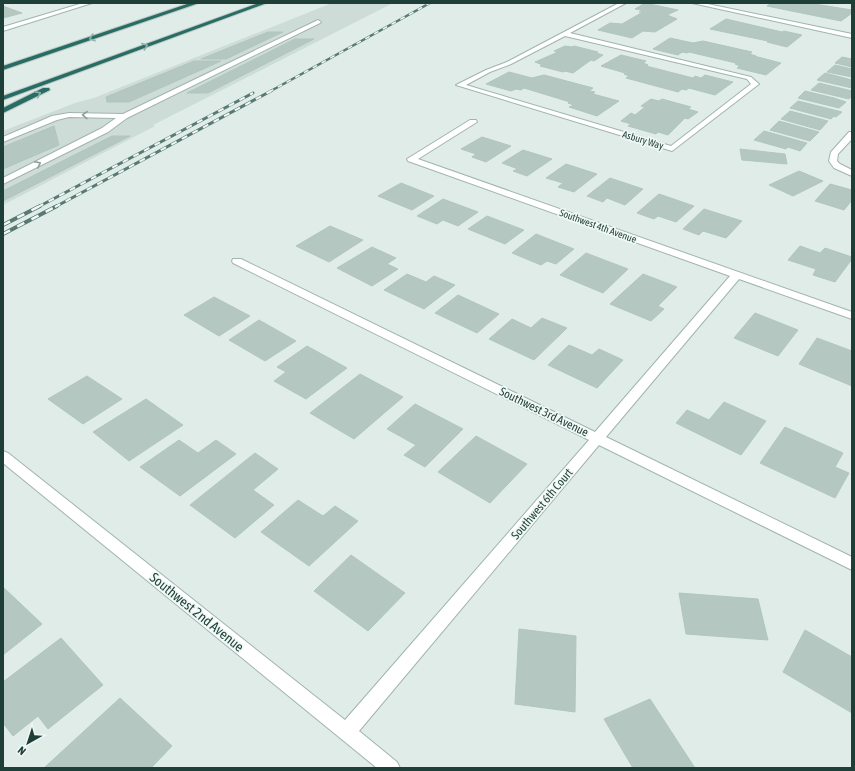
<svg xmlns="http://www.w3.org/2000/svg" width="855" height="771" font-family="'Asap Condensed',sans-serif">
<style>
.built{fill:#cddcd6}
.building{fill:#b4c7c0;stroke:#b1c6bf}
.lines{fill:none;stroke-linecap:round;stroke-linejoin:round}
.minor-casing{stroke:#a1b4af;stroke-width:2}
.highway-casing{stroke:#c0c9c7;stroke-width:2}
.minor{fill:#fff;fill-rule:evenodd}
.highway{fill:#276d64;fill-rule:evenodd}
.rail-far2-casing{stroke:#587a73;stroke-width:2.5}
.rail-far1-casing{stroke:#587a73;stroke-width:3}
.rail-casing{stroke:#587a73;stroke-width:4}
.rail-far2{stroke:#f0f8f5;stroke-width:1.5;stroke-dasharray:5;stroke-linecap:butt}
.rail-far1{stroke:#f0f8f5;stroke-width:2;stroke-dasharray:6;stroke-linecap:butt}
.rail{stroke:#f0f8f5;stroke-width:2.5;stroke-dasharray:8;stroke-linecap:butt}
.oneway{stroke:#8cb2ac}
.oneway2{stroke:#8e9e9c}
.labels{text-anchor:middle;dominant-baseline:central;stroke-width:3.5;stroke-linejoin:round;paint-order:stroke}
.far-street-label{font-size:10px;fill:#1e3e38;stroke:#f0f8f5}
.street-label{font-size:12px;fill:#1e3e38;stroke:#f0f8f5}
.near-street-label{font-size:14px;fill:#1e3e38;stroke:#f0f8f5}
</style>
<rect width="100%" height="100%" fill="#dfece7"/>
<polygon class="built" points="332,3 393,3 153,125 155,126 3,205 3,131 75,103 94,98"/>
<g class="building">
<polygon points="645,3 678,10 667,15 677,19 655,32 643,31 632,38 598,30 610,23 622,24 643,12 639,12 642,10 635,9"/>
<polygon points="772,3 808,3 852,10 852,13 841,21 767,6"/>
<polygon points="3,6 22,13 3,18"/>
<polygon points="726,19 782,32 784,31 802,35 787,47 767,42 768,41 710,29"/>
<polygon points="268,32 283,32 226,59 201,59"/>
<polygon points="670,38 693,43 703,41 752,52 750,54 756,56 754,56 781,63 766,75 737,68 740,66 735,64 736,63 689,52 687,53 682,52 678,55 653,49"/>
<polygon points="295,39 314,39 208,93 187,93"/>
<polygon points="565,46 572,47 574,46 598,52 596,53 603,55 594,61 591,60 573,73 565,71 563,72 540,66 543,65 535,62 558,52 554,51"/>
<polygon points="621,55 646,61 643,63 648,65 646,66 693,78 695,76 701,78 705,75 733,82 715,95 689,88 686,90 682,89 678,92 626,78 629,76 624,74 625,73 601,66"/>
<polygon points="842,57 852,59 852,67 835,63"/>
<polygon points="194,61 221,61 129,102 107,102 106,97"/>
<polygon points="835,65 852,69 852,77 827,72"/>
<polygon points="509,72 532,78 544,75 593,88 589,91 595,92 593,94 619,101 597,116 569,107 574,105 568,103 570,102 524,88 521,90 516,89 511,91 486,84"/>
<polygon points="825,73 852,80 852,88 817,80"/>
<polygon points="819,83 852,91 852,96 849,99 811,90"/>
<polygon points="805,91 834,98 846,102 839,108 798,98"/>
<polygon points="651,99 659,101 662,99 691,107 688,109 698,112 688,119 685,118 668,135 658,132 656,134 628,126 631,124 621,121 631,113 635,115 645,107 641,106"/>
<polygon points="798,101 842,112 836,117 834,116 831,119 790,108"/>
<polygon points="790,111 828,121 820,130 781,119"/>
<polygon points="779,121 819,132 810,141 770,130"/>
<polygon points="54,126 59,145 3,169 3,147"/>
<polygon points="764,131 807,143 800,151 788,147 786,149 754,140"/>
<polygon points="112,136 130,136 3,201 3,191"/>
<polygon points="482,137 511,146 486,162 472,157 476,154 461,149"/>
<polygon points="740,149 785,154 787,164 742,160"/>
<polygon points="523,150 552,159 527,176 513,171 518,169 502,163"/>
<polygon points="566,164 597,174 574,192 558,187 563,183 546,178"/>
<polygon points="799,171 823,181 793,196 769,185"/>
<polygon points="610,178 643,189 625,205 607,198 603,202 587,196"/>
<polygon points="401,183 434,196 412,210 378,196"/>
<polygon points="830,184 852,190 852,200 844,210 815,201"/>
<polygon points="659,194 694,206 676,222 658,216 654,219 637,213"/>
<polygon points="443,199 478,212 458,226 443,220 437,224 417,216"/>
<polygon points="704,209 742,221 726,238 703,231 699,235 683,229"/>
<polygon points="487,216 524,230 505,244 468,229"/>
<polygon points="330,226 363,240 329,262 296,246"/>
<polygon points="536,234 574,249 556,264 547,261 541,265 512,253"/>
<polygon points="800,246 820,253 825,248 852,257 852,259 835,282 813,275 816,269 788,260"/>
<polygon points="372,247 396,258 387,264 398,269 372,286 337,268"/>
<polygon points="586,253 628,269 603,293 560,275"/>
<polygon points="407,274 426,282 434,276 455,285 424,309 384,290"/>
<polygon points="643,274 677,287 658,306 664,309 651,321 610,304"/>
<polygon points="458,295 499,314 477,333 435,313"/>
<polygon points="214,297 250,316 219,336 184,315"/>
<polygon points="755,313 798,330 778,356 734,338"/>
<polygon points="542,318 567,328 534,360 489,339 512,319 531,328"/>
<polygon points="259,320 296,341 265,361 229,340"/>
<polygon points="817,338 852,351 852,386 799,364"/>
<polygon points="569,345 592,355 599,349 623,360 597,388 548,365"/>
<polygon points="307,346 347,368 306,399 274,381 286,372 277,367"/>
<polygon points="360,374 403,397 354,439 310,413"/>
<polygon points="87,376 122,399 83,424 48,399"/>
<polygon points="146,399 183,425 129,461 93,432"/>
<polygon points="724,402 766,421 741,455 676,423 687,410 709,420"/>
<polygon points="415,404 463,429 425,467 404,455 416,445 387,429"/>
<polygon points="785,427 843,453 835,467 849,473 835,498 760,463"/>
<polygon points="476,436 527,464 490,503 438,472"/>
<polygon points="179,440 198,453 216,440 236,454 180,496 140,467"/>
<polygon points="255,453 278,469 253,490 274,505 235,538 190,505"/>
<polygon points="298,500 323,516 335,506 358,521 309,566 261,532"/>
<polygon points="351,555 405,593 368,631 314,591"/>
<polygon points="3,587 42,624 3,655"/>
<polygon points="679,593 758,599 768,640 686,634"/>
<polygon points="519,629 576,636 575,712 515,704"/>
<polygon points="805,630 852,657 852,713 783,672"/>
<polygon points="61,638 103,685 48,729 38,716 13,736 3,723 3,682"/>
<polygon points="120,698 172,746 151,768 44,768"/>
<polygon points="650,699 695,768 633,768 604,719"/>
</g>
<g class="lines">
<defs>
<g id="minor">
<polygon points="83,3 92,3 3,31 3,27"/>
<path d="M 619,3 L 626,3 L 570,33 L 751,77 L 759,84 L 672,151 L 456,85 L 486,70 L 507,62 ZM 565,36 L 747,79 L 751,84 L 671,146 L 466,85 L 490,72 L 511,64 Z"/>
<polygon points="692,3 703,3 852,34 852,38"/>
<polygon points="318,20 321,22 320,23 127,118 108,132 3,184 3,178 102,128 116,118 69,117 57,120 3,142 3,137 52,116 69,113 123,114"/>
<polygon points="470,120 476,120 477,122 418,159 852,312 852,319 739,279 606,437 852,557 852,570 599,445 359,731 397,762 400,768 377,768 3,463 3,451 8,453 345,720 589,440 233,263 232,261 233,259 241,259 595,432 730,276 408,161 407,159"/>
<polygon points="849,132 852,132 852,139 838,154 837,161 840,164 852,170 852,176 834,168 829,161 831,152"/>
</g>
<g id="highway">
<polygon points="190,3 199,3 3,70 3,66"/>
<polygon points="259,3 267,3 3,100 3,96"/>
<polygon points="43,88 49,88 50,90 3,113 3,108"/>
</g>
</defs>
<use href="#minor" class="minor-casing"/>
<use href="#highway" class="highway-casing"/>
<use href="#minor" class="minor"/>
<use href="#highway" class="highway"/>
<defs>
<polyline id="rail-far2" points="269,92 430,3"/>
<g id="rail-far1">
<polyline points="38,207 253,93"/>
<polyline points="55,207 271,91"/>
</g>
<g id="rail">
<polyline points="3,225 40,206"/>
<polyline points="3,234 57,206"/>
</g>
</defs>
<use href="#rail-far2" class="rail-far2-casing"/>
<use href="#rail-far1" class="rail-far1-casing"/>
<use href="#rail" class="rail-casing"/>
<use href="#rail-far2" class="rail-far2"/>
<use href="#rail-far1" class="rail-far1"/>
<use href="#rail" class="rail"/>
</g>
<defs><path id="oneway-chevron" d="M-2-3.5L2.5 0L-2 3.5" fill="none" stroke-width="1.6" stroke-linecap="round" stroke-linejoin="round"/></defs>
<g class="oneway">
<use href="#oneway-chevron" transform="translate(92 38) rotate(161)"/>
<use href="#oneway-chevron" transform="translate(145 46) rotate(-20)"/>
<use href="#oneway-chevron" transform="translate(38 94) rotate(-26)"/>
</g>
<g class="oneway2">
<use href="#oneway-chevron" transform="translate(85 115) rotate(-179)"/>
<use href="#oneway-chevron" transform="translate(38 164) rotate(-27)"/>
</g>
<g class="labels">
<g class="far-street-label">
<text transform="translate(643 140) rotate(17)">Asbury Way</text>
<text transform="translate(598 226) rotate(20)">Southwest 4th Avenue</text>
</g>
<g class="street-label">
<text transform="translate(544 412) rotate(26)">Southwest 3rd Avenue</text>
<text transform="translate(542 504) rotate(-50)">Southwest 6th Court</text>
</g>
<g class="near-street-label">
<text transform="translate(197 612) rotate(39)">Southwest 2nd Avenue</text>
</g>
</g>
<rect width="855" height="771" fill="none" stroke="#1e3e38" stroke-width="8"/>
<g transform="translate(28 743) rotate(219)" stroke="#f0f8f5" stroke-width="3" paint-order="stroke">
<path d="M0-3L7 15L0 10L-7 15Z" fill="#1e3e38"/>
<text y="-6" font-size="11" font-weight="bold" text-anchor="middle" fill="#1e3e38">N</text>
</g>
</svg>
